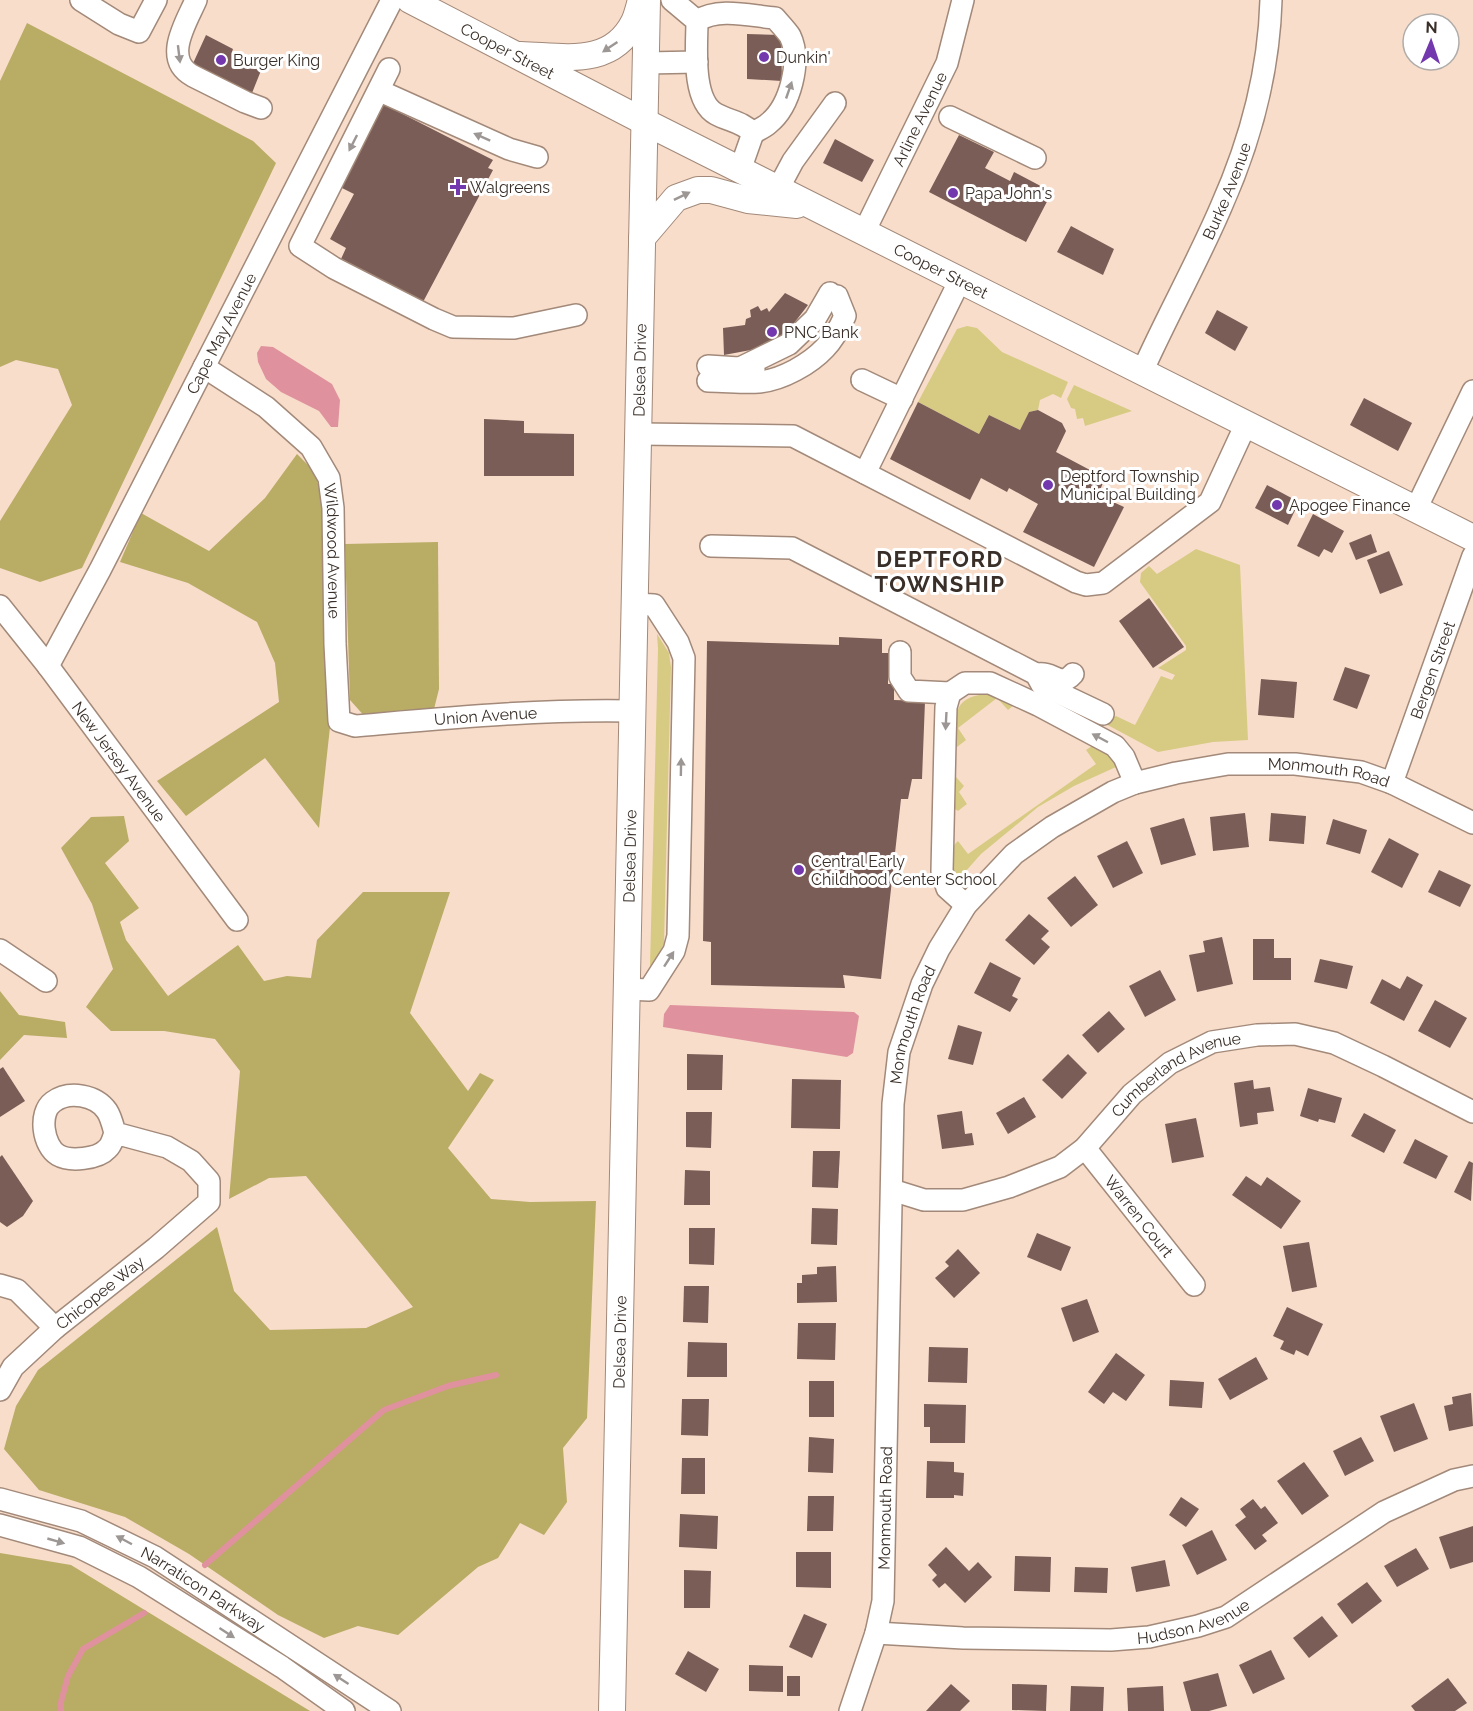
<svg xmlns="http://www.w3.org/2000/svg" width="1473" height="1711" font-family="Raleway,sans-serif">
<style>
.green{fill:#d7cb83}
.forest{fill:#b9ac64}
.water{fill:#df929d}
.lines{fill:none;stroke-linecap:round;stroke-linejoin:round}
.stream{stroke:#df929d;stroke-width:6}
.building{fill:#795d56}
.minor-casing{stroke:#a28979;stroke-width:24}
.major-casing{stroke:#a28979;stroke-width:28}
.minor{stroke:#fff;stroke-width:21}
.major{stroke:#fff;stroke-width:26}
.oneway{fill:#9c9794}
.poi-dot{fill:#7338ae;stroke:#fff;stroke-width:2}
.labels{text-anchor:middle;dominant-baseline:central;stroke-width:6;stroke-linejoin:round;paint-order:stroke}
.street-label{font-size:16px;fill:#392f28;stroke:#fff}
.poi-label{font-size:16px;fill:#392f28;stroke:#fff;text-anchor:start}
.district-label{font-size:22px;font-weight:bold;letter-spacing:1.5px;fill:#392f28;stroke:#fff}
</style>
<rect width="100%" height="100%" fill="#f8ddcb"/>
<g class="green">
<polygon points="967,326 977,328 1002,352 1068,382 1061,398 1053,394 1040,400 1038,410 1029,412 1020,430 989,415 979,434 918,402 957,329"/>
<polygon points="1074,385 1132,411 1085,426 1083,418 1077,419 1075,409 1071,408 1067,399"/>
<polygon points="1196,549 1240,565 1248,740 1213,742 1158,752 1102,722 1116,716 1135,725 1161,676 1172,680 1175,675 1158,668 1186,650 1186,646 1140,582 1141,573 1149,566 1157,574"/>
<polygon points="657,634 669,653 671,667 664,943 657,959 650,966 658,649"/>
<path d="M 985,694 L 998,696 L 1015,704 L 1008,710 L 997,698 L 958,728 L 966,740 L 957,747 L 955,744 C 956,717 951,698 985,694 Z"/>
<path d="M 1092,746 C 1104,747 1112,756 1116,767 L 1074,786 L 1038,807 L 981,854 L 958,880 C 951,870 954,857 954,845 L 958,841 L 968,854 L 1096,764 L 1086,750 Z"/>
<polygon points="956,777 964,786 959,792 967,804 958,811 955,809"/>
</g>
<g class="forest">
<polygon points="27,23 253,141 276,163 82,568 40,582 0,568 0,521 72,405 58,369 16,360 0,367 0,81"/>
<polygon points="297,454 315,472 324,508 328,613 330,727 319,828 265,758 186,816 157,781 279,702 275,663 257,622 188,583 120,562 141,513 209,551 265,498"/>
<polygon points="438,542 439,689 433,713 367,719 350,700 345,544"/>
<polygon points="124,816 129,841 105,863 139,908 120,922 126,940 168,996 238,945 264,981 287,976 311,978 317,940 363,892 450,892 410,1013 468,1091 480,1073 494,1080 448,1148 491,1199 530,1202 596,1201 587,1418 563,1448 567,1502 544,1535 520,1523 498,1558 478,1567 398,1635 358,1626 324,1638 278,1615 189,1554 125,1517 39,1490 4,1449 16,1406 38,1370 217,1227 234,1291 270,1330 366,1328 413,1307 306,1176 269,1178 229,1199 240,1071 215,1039 164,1031 111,1031 86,1007 113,969 92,904 61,848 91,817"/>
<polygon points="0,991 19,1015 65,1022 67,1038 24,1035 0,1060"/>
<polygon points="0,1553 71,1565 310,1711 0,1711"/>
</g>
<g class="water">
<polygon points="261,346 273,347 332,384 340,400 338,427 331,427 319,411 281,392 266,379 258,362 257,353"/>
<polygon points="670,1005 854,1012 859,1016 853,1053 847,1057 663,1027 664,1014"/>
</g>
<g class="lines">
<g class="stream">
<polyline points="205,1565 384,1410 448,1386 496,1375"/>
<polyline points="61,1711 61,1702 68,1676 83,1649 144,1613"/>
</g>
</g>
<g class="building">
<polygon points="747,34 781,35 782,81 747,79"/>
<polygon points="206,35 233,49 232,52 262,68 250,98 190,70"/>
<polygon points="383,104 493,160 488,168 493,170 423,302 341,259 346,248 330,239 354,194 340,187"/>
<polygon points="959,135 994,152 985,168 1010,181 1014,172 1052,192 1026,242 929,192"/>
<polygon points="835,139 874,160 862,182 823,163"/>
<polygon points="1071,226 1114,249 1103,275 1057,252"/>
<polygon points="785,293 808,305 788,331 791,335 756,349 724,355 723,328 745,325 746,319 751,317 750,310 758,306 761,311 767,308 769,312"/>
<polygon points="1217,310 1248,327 1235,351 1205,333"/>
<polygon points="1364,398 1412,423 1398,451 1350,425"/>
<polygon points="918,402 979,434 989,415 1020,430 1029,412 1038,410 1062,423 1066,431 1056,452 1105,478 1098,495 1124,507 1094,567 1023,532 1038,504 1009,488 1007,492 981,478 970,500 890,459"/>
<polygon points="484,419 524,421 524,433 574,434 574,476 484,476"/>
<polygon points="1267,485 1299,502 1288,525 1255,508"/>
<polygon points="1313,514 1344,531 1332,553 1324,549 1319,557 1297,546"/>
<polygon points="1371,534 1377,552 1356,560 1349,543"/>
<polygon points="1389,551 1403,585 1380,594 1367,560"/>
<polygon points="1149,598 1184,647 1153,668 1119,621"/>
<polygon points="839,637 882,639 882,653 888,653 888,684 894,684 894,700 925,701 922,779 912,779 908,799 901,799 881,979 843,975 845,988 711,985 711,942 703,941 707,641 839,645"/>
<polygon points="1345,667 1370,675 1357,709 1333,700"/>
<polygon points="1261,679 1297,682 1294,718 1258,715"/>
<polygon points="1245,813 1249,847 1213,851 1210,817"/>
<polygon points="1271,813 1306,816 1304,844 1269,841"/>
<polygon points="1184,818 1196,855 1161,865 1150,828"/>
<polygon points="1333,819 1367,830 1360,854 1326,844"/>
<polygon points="1389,838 1419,854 1402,888 1371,872"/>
<polygon points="1127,841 1143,873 1113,888 1097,856"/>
<polygon points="1439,870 1471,885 1460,907 1428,892"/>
<polygon points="1075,876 1098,905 1071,927 1047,898"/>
<polygon points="1029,914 1049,931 1041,939 1050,947 1034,965 1005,940"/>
<polygon points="1222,937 1233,984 1197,992 1189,955 1205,952 1203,941"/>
<polygon points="1253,939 1274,939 1274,958 1291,958 1291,980 1253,980"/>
<polygon points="1320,959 1353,966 1347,989 1314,982"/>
<polygon points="990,962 1021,978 1012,996 1018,999 1010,1012 974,993"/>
<polygon points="1160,970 1176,1000 1145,1017 1129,986"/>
<polygon points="1407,976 1423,985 1404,1021 1370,1003 1382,979 1400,989"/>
<polygon points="1435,1000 1467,1018 1450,1048 1418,1031"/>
<polygon points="1109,1011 1125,1029 1098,1053 1082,1035"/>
<polygon points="958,1025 982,1032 973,1065 948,1059"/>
<polygon points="687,1054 723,1055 722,1090 687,1090"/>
<polygon points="1068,1054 1087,1073 1062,1099 1042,1080"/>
<polygon points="3,1067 25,1101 0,1117 0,1069"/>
<polygon points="792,1079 841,1080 840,1129 791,1128"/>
<polygon points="1253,1080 1254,1089 1270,1087 1274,1111 1257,1113 1258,1124 1240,1127 1234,1083"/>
<polygon points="1308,1088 1342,1098 1335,1123 1319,1119 1318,1122 1300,1116"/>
<polygon points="1024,1097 1036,1117 1008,1134 996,1113"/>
<polygon points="962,1111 965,1134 972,1133 974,1145 942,1149 937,1115"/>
<polygon points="686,1112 712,1112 711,1148 686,1147"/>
<polygon points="1364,1113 1396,1130 1384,1153 1351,1136"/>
<polygon points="1196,1118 1204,1157 1172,1163 1165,1124"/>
<polygon points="1415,1139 1448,1156 1436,1179 1403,1163"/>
<polygon points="813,1151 840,1151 838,1188 812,1187"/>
<polygon points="2,1155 33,1201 23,1216 7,1227 0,1222 0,1157"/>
<polygon points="1469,1161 1473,1163 1471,1201 1454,1192"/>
<polygon points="685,1170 710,1171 710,1205 684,1205"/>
<polygon points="1246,1176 1261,1186 1267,1177 1301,1201 1281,1229 1232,1195"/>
<polygon points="812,1208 838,1209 837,1245 811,1244"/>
<polygon points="689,1228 715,1228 714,1265 689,1264"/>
<polygon points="1037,1233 1071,1247 1061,1271 1027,1257"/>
<polygon points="1309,1242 1317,1287 1292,1292 1283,1246"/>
<polygon points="958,1249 980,1273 954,1298 935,1278 949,1266 945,1262"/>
<polygon points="836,1266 837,1302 797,1303 797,1283 802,1283 802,1275 817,1274 817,1267"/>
<polygon points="684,1286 709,1286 708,1323 683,1322"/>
<polygon points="1087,1299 1099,1332 1073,1342 1061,1308"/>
<polygon points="1287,1307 1323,1324 1308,1356 1296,1350 1294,1355 1280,1349 1284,1341 1273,1336"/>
<polygon points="798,1323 836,1323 835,1360 797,1359"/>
<polygon points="688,1342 727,1343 727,1377 687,1377"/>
<polygon points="929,1347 968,1348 967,1383 928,1382"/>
<polygon points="1116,1353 1145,1375 1126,1401 1113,1392 1104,1404 1088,1392"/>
<polygon points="1256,1357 1268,1379 1230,1400 1218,1379"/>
<polygon points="1170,1380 1204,1382 1202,1408 1169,1406"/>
<rect x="809" y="1381" width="25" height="36"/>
<polygon points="1471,1393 1473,1426 1449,1431 1444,1406 1453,1404 1452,1397"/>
<polygon points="682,1399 709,1399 708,1436 681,1435"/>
<polygon points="1414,1403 1428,1439 1394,1452 1380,1416"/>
<polygon points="924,1404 966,1405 965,1443 930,1443 930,1427 924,1427"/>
<polygon points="809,1437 834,1439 833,1473 808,1472"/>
<polygon points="1361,1437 1374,1461 1345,1476 1333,1451"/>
<polygon points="682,1458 705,1458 705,1494 681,1494"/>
<polygon points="927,1461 954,1462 954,1472 964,1473 963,1496 954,1495 954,1498 926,1498"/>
<polygon points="1304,1462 1329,1496 1302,1515 1277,1481"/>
<polygon points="808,1496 834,1496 833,1531 807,1531"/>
<polygon points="1181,1497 1199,1509 1186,1527 1169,1515"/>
<polygon points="1253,1499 1261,1509 1265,1506 1278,1523 1262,1535 1267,1541 1255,1550 1235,1525 1246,1517 1240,1509"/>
<polygon points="680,1514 718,1516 717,1549 679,1547"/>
<polygon points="1473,1526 1473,1562 1450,1569 1439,1537"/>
<polygon points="1212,1530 1227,1560 1197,1575 1182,1545"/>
<polygon points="946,1547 969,1571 978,1562 992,1577 965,1603 945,1583 939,1588 932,1580 937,1575 928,1565"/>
<polygon points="1416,1548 1429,1569 1397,1587 1384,1566"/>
<polygon points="796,1552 831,1552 831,1588 796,1587"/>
<polygon points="1015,1556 1051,1557 1050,1592 1014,1591"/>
<polygon points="1165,1560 1170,1586 1136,1592 1131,1567"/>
<polygon points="1075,1567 1108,1568 1107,1593 1074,1592"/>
<polygon points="684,1570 711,1571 710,1608 684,1608"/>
<polygon points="1367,1582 1382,1601 1352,1624 1337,1604"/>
<polygon points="804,1614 827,1624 812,1658 789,1647"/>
<polygon points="1322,1616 1338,1636 1309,1658 1293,1638"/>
<polygon points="1271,1650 1285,1679 1253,1694 1239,1665"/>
<polygon points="688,1651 719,1669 706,1692 675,1674"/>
<polygon points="749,1665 783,1666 783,1692 749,1691"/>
<polygon points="1218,1673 1227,1706 1209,1711 1191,1711 1183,1682"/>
<rect x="787" y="1676" width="13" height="20"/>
<polygon points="1448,1678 1467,1703 1455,1711 1415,1711 1411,1706"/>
<polygon points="951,1684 970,1701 960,1711 926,1711"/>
<polygon points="1012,1684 1047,1685 1046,1711 1012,1710"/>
<polygon points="1071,1686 1104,1687 1103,1711 1070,1711"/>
<polygon points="1163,1686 1164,1711 1128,1711 1127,1688"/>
</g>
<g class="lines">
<defs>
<g id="minor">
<polyline points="81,0 119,24 139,32 156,0"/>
<path d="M 196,0 C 186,23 162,59 193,76 L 245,102 L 261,108"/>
<path d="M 672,0 L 697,21 C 697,45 691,100 716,114 C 729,121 743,122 753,133 L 740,170"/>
<path d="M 697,21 C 719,7 750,16 775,18 C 780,24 786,30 790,36 C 802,61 790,106 769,123 C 765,127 758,130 753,133"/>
<polyline points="646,63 697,62"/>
<polyline points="389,69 300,246 334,268 434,319 453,327 514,328 576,315"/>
<polyline points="380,91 509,149 537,157"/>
<polyline points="950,117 1035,158"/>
<polyline points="778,189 793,161 835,103"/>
<path id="s1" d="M 864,232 L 947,63 L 963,0"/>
<polyline points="708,366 754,369"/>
<path id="s2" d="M 204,367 L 266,407 L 311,447 L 329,478 L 333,508 L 335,644 L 339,721 L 355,726 C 448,718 540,709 633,711"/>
<polyline points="740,368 789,344 815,319 830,293"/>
<path id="s3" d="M 1142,372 C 1167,316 1197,263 1221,207 C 1250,142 1269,71 1271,0"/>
<polyline points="862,380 902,399"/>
<path d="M 708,381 C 725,381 743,383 759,382 C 782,380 810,364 825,348 C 834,339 840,327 845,316 L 837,296"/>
<polyline points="639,434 793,436 1076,582 1086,585 1103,583 1210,502 1246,424"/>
<polyline points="865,473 960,280"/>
<polyline points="1416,509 1473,391"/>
<polyline points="711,546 792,548 1036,674 1042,685 1103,714"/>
<path id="s4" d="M 0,606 L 48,666 L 237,920"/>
<polyline points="900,652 900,677 909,691 950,693"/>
<path id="s5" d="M 48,666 L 100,570 L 392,0"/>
<path d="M 1039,674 C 1053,672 1061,688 1073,674"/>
<path id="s6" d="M 1392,783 L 1473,556"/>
<polyline points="966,905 947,888 942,871 945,742 946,707 950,693 965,683 990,683 1038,705 1115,746 1124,757 1135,783"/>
<polyline points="0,950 46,981"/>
<polyline points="626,989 649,990 674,951 678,936 684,658 678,642 654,605 635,604"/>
<path id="s7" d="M 1085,1148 L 1194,1285"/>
<path id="s8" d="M 892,1190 L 924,1200 L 963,1200 L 1009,1187 L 1060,1167 L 1085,1148 L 1132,1094 L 1170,1063 L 1212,1042 L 1257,1035 L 1295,1034 L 1334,1043 L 1383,1066 L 1473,1112"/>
<polyline points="0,1285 17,1290 55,1328"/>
<path id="s9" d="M 0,1390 L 13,1367 L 55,1328 L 156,1248 L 209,1202 L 209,1181 L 191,1161 L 167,1147 L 115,1133 C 113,1126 111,1117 107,1111 C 96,1095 69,1090 53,1102 C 38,1113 43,1146 58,1155 C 70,1162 98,1159 107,1149 C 112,1145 113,1138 115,1133"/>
<path id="s10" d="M 0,1499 L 81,1521 L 155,1557 L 390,1711"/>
<polyline points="0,1525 79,1547 139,1577 282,1667 344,1711"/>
<path id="s11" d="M 876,1633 L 963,1638 L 1111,1640 L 1149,1637 L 1198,1626 L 1226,1617 L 1384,1512 L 1454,1480 L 1473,1476"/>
<path id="s12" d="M 850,1711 L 876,1633 L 883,1601 L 893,1104 L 899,1052 L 922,984 L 939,949 L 966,905 L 1014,854 L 1052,827 L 1113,792 L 1135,783 L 1176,773 L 1228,764 L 1295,764 L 1361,772 L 1392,783 L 1473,823"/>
</g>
<g id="major">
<path id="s13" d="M 410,0 L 645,122 L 1473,538"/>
<path d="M 521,55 C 563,56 611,68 634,22 C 637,16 639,7 641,0"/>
<polyline points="642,238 676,198 698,190 711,190 748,200 797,205"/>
<path id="s14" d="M 612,1711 L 647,0"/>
</g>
</defs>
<use href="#minor" class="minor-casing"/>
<use href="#major" class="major-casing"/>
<use href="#minor" class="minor"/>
<use href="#major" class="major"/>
</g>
<defs><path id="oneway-solid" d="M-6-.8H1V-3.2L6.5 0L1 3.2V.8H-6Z" transform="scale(1.5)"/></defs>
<g class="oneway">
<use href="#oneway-solid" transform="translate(610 47) rotate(146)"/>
<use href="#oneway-solid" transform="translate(179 54) rotate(83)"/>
<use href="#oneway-solid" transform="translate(789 90) rotate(-71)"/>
<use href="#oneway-solid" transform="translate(482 137) rotate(-156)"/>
<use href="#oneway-solid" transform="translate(353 143) rotate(117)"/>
<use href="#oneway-solid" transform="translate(682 196) rotate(-26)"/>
<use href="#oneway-solid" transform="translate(946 721) rotate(93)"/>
<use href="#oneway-solid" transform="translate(1100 738) rotate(-152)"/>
<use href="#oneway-solid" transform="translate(681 767) rotate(-89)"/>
<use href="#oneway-solid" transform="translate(669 959) rotate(-57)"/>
<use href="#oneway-solid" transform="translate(124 1540) rotate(-152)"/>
<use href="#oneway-solid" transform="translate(56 1541) rotate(16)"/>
<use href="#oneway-solid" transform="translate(227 1633) rotate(33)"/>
<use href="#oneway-solid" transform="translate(341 1679) rotate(-147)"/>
</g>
<g class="poi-dot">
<circle cx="764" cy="57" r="6"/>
<circle cx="221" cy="60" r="6"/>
<path d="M455 178h6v6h6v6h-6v6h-6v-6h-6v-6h6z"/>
<circle cx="953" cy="193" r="6"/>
<circle cx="772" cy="332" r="6"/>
<circle cx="1048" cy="485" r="6"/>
<circle cx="1277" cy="505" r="6"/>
<circle cx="799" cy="870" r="6"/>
</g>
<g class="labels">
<g class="street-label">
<text stroke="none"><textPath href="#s13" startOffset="110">Cooper Street</textPath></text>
<text stroke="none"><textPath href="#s1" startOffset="126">Arline Avenue</textPath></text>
<text stroke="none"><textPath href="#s3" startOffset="200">Burke Avenue</textPath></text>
<text stroke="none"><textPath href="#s13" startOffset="596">Cooper Street</textPath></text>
<text stroke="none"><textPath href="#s5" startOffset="375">Cape May Avenue</textPath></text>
<text stroke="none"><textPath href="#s14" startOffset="1341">Delsea Drive</textPath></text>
<text stroke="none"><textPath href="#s2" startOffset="243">Wildwood Avenue</textPath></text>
<text stroke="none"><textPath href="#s6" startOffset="120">Bergen Street</textPath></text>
<text stroke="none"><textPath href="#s2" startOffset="561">Union Avenue</textPath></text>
<text stroke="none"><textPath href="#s4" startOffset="196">New Jersey Avenue</textPath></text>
<text stroke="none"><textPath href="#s12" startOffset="1234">Monmouth Road</textPath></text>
<text stroke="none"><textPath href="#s14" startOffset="855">Delsea Drive</textPath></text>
<text stroke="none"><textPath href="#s12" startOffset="694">Monmouth Road</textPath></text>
<text stroke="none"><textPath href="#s8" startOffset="327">Cumberland Avenue</textPath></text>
<text stroke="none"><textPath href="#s7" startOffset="87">Warren Court</textPath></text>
<text stroke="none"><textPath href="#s9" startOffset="141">Chicopee Way</textPath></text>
<text stroke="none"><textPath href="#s14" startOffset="369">Delsea Drive</textPath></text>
<text stroke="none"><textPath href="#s12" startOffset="208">Monmouth Road</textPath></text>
<text stroke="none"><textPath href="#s10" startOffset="224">Narraticon Parkway</textPath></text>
<text stroke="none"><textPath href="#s11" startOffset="320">Hudson Avenue</textPath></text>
</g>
<g class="poi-label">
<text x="776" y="57">Dunkin'</text>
<text x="233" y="60">Burger King</text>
<text x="470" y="187">Walgreens</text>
<text x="965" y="193">Papa John's</text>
<text x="784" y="332">PNC Bank</text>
<text x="1060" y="476">Deptford Township<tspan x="1060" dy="18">Municipal Building</tspan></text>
<text x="1289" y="505">Apogee Finance</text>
<text x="811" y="861">Central Early<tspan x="811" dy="18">Childhood Center School</tspan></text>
</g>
<g class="district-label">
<text x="940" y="559">DEPTFORD<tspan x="940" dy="25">TOWNSHIP</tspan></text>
</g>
</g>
<g transform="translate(1431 42) rotate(2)"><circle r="28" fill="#ffffff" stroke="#b0aca9" stroke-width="1.5"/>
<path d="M0-4.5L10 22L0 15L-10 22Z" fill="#7338ae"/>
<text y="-9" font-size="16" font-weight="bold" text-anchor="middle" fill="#392f28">N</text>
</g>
</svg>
